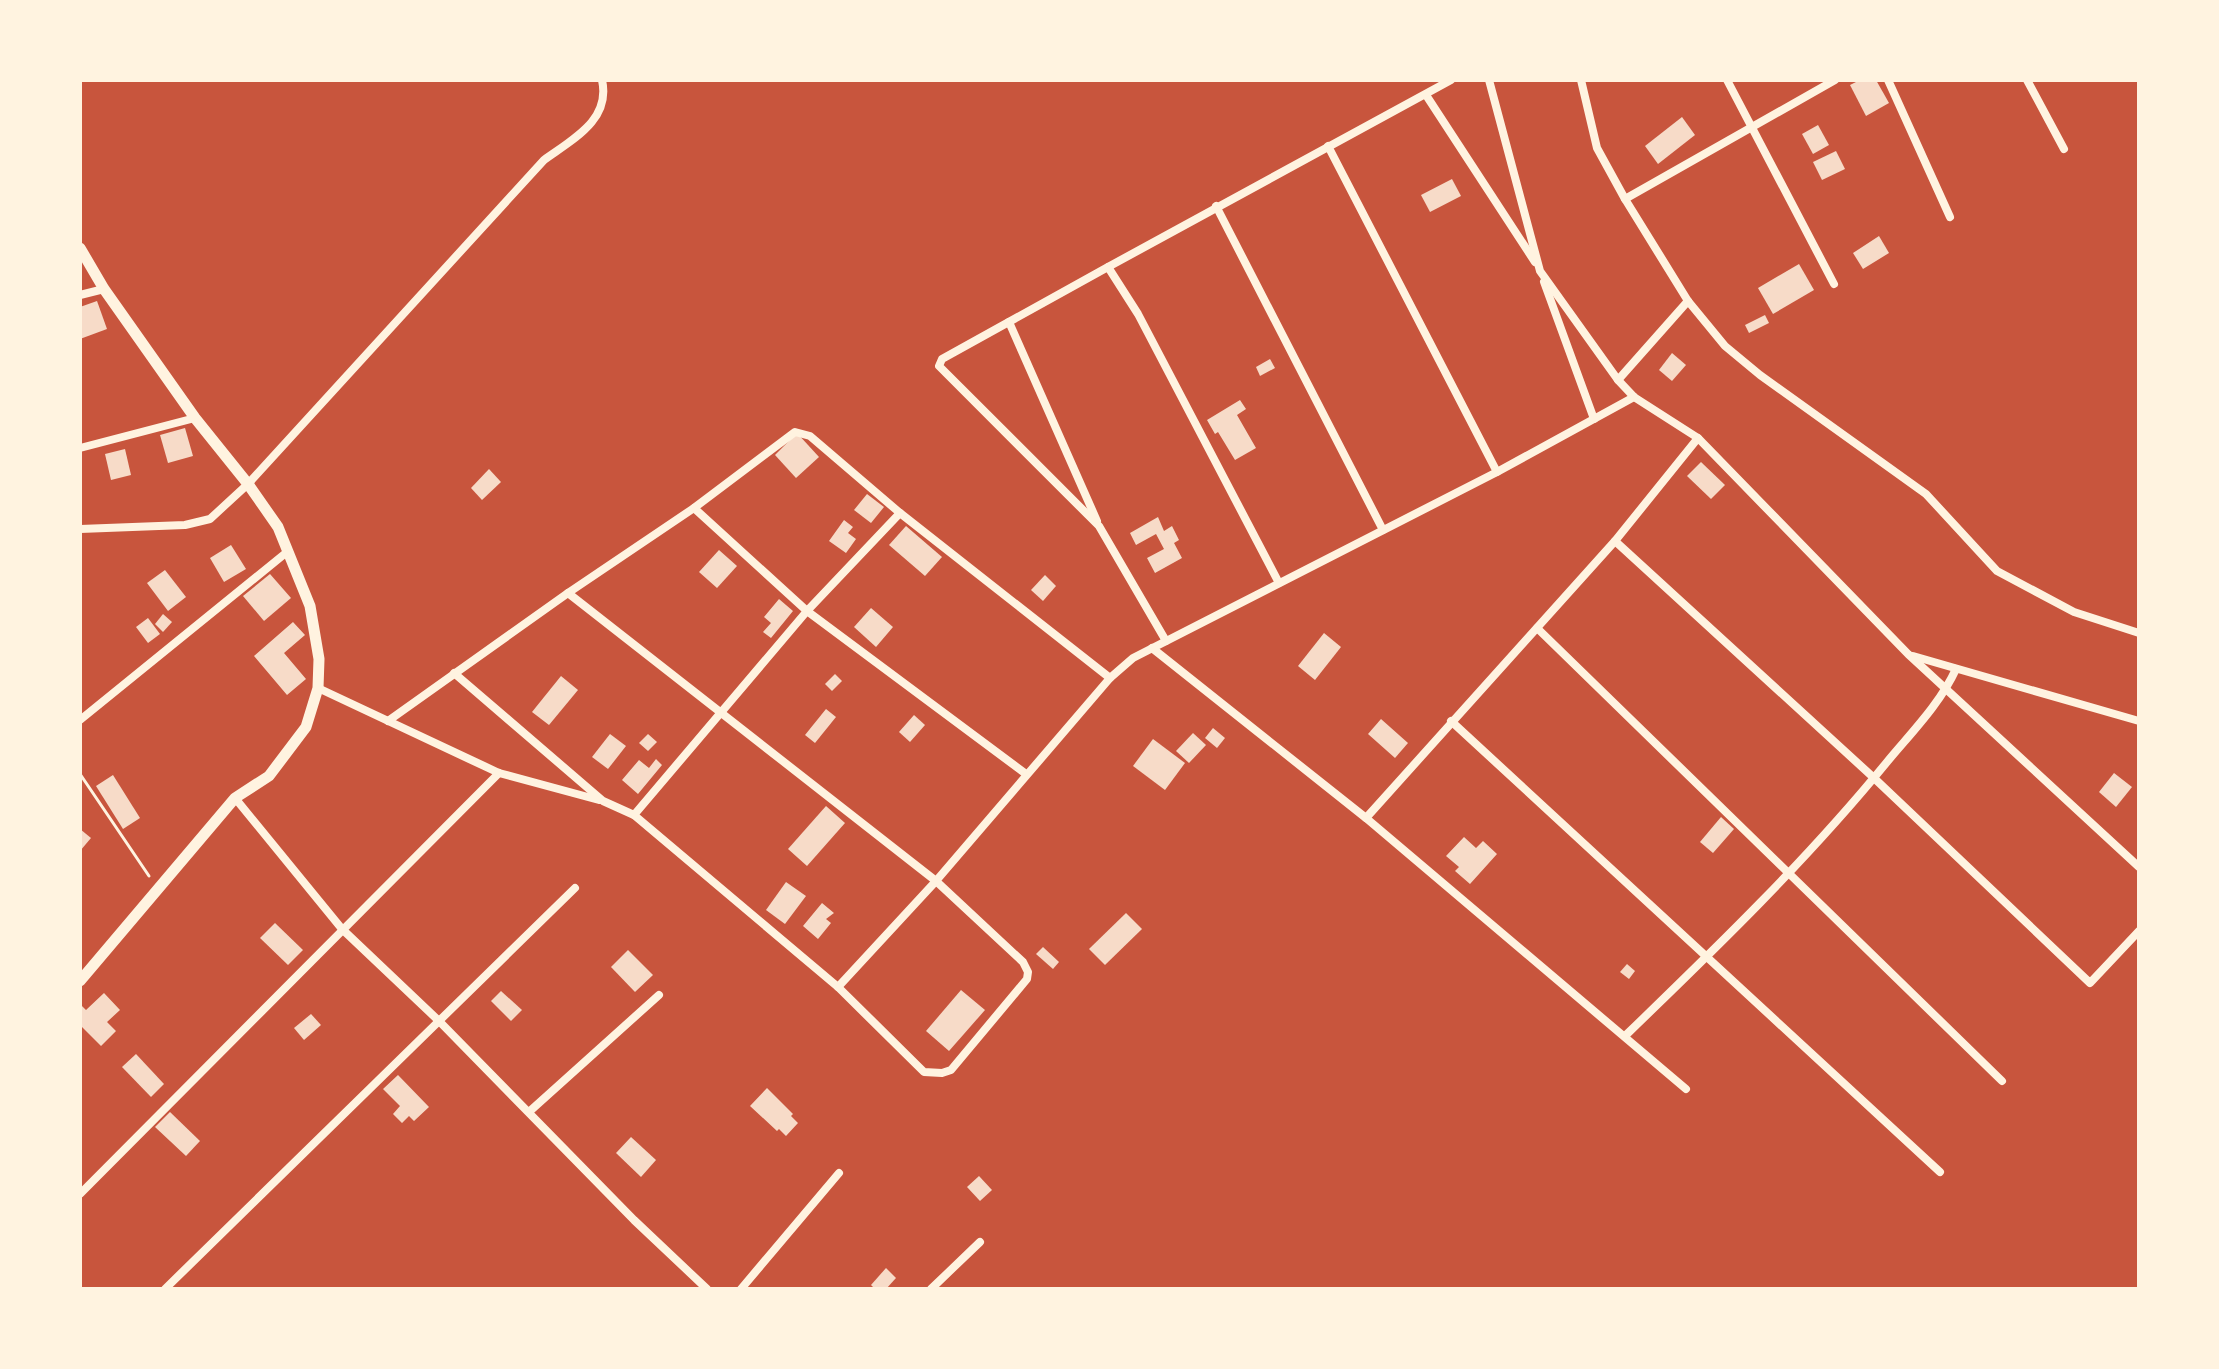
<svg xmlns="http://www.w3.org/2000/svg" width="2219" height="1369" font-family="'PT Serif',serif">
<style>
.building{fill:#f7dbc8}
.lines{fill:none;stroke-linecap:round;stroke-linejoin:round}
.path{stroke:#fff3e0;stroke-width:3}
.minor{stroke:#fff3e0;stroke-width:8}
.tertiary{stroke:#fff3e0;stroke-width:11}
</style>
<rect width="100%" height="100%" fill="#c8553d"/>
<g class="building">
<polygon points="1860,80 1876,80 1889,103 1866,116 1850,85"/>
<polygon points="1682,117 1695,135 1658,164 1645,146"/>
<polygon points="1818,125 1829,145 1813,154 1802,134"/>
<polygon points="1836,151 1845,169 1822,180 1813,162"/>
<polygon points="1452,179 1461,196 1430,212 1421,195"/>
<polygon points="1879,236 1889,253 1863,269 1853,253"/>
<polygon points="1799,264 1814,290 1773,314 1758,288"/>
<polygon points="97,301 107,329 80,339 80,307"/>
<polygon points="1765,315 1769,323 1749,333 1745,325"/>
<polygon points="1672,353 1686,365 1672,381 1659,370"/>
<polygon points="1270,359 1275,368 1260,376 1256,367"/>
<polygon points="1240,400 1246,409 1237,415 1256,448 1235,460 1218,432 1215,434 1207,420"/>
<polygon points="185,428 193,456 168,463 160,435"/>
<polygon points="797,433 819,457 796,478 775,455"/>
<polygon points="125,449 131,475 111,480 105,454"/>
<polygon points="1701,462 1725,485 1711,499 1687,476"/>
<polygon points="489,469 501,482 482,500 471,488"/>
<polygon points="867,494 884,507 871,523 854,510"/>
<polygon points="1158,517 1164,531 1172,526 1179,540 1174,543 1182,558 1155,573 1147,558 1164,549 1156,534 1136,545 1130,533"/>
<polygon points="844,520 853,527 848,533 856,539 846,553 829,541"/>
<polygon points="906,526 942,557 925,576 889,545"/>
<polygon points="231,545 246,569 224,582 210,558"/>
<polygon points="719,550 737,566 717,588 699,572"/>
<polygon points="165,570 186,597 168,611 147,583"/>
<polygon points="270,574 291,598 264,621 243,596"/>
<polygon points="1045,575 1056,586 1043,601 1031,590"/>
<polygon points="779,599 793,611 771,638 763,632 771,623 764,617"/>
<polygon points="871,608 893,627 876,647 854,627"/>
<polygon points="163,614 172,622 163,632 155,624"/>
<polygon points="148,618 160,634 148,643 136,627"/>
<polygon points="293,622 305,635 284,653 306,679 287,695 254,656"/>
<polygon points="1324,633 1341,647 1315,680 1298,666"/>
<polygon points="835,674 842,681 832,691 825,684"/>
<polygon points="561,676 578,690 549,725 532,712"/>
<polygon points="826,709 836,717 815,743 805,735"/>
<polygon points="914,715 925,725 910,742 899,732"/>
<polygon points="1381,719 1408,743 1395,758 1368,734"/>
<polygon points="1213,728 1225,738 1217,748 1205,738"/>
<polygon points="1193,733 1206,745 1189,763 1176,751"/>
<polygon points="610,734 626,746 608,769 592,757"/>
<polygon points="648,734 657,742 648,751 639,743"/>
<polygon points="1153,739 1185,763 1165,790 1133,766"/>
<polygon points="656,759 662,765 638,794 622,780 639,760 649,768"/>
<polygon points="2114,773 2132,787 2116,807 2099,792"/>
<polygon points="113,775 140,818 123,829 96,786"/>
<polygon points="826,806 845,823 807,866 788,849"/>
<polygon points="1721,817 1734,829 1713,853 1700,842"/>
<polygon points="80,829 91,838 80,851"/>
<polygon points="1464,837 1476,848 1483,841 1497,854 1470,884 1455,871 1459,867 1446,856"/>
<polygon points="786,882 806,896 785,924 766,910"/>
<polygon points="822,903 834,913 826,919 831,923 818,939 803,926"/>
<polygon points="1126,913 1142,929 1105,965 1089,949"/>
<polygon points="275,923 303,950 288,965 260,938"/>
<polygon points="1043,947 1059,962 1053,969 1036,954"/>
<polygon points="628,950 653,975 635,992 611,967"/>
<polygon points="1627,964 1635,971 1629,979 1620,972"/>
<polygon points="961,990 985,1010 949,1051 926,1031"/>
<polygon points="501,991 522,1010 511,1021 491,1001"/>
<polygon points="104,993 120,1010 107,1022 116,1031 101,1046 80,1025 80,1004 86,1010"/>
<polygon points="311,1014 321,1025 304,1040 294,1028"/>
<polygon points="136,1054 164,1084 151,1097 122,1067"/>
<polygon points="398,1075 429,1107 414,1121 409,1116 402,1123 393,1114 400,1106 383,1089"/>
<polygon points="767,1088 793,1114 791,1116 798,1123 786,1136 779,1129 777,1131 750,1106"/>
<polygon points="170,1112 200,1141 186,1156 155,1127"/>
<polygon points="631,1137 656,1160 641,1177 616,1153"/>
<polygon points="979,1176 992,1190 980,1201 967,1187"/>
<polygon points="886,1268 896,1278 886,1289 875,1289 871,1285"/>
</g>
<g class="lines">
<polyline class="path" points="80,774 149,876"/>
<g class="minor">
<polyline points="1489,80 1540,271 1618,380 1634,397 1698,438 1908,654 2139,867"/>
<polyline points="1581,80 1597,148 1625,199 1688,301 1725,346 1760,375 1926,494 1997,571 2074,612 2139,633"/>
<polyline points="1727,80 1834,284"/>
<polyline points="1888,80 1950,217"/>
<polyline points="2027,80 2064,149"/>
<polyline points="1426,95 1535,262"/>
<polyline points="1328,146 1497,472"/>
<polyline points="1625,199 1835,80"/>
<polyline points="1216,206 1383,530"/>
<polyline points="1108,267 942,359 939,366 1099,526 1166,641"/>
<polyline points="1544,282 1594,419"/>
<polyline points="80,295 104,289"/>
<polyline points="1009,322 1097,521"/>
<polyline points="1618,380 1688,301"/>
<polyline points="80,448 195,418"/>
<polyline points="694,508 807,611 1026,774"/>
<path d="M 80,529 L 185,525 L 210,519 L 248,484 L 544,160 C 573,139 611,120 602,80"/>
<polyline points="1615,541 1874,778 2090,983 2139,931"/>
<polyline points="1279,583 1138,314 1108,267 1451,80"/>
<polyline points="1537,628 2002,1081"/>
<polyline points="1152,648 1366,818 1686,1089"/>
<polyline points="1913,656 2139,721"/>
<polyline points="454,673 603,801 634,815 838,987 924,1072 942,1073 951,1070 1027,979 1028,972 1023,962 936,881 568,593"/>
<polyline points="318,688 499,773 599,800"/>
<polyline points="80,720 287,552"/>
<polyline points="388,721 568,593 694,508 795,432 810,436 900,513 1110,678"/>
<polyline points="1451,721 1940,1172"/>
<polyline points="235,798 342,929 439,1021 634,1220 707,1289"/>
<polyline points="634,815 807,611 900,513"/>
<polyline points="1366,818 1615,541 1698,438"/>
<polyline points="838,987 936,881 1110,678 1133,658 1497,472 1634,397"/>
<path d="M 1626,1035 C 1716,948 1807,860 1887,762 C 1911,733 1940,704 1956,669"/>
<polyline points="530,1111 659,995"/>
<polyline points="80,1194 499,773"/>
<polyline points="165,1289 575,888"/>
<polyline points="741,1289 839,1173"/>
<polyline points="931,1289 980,1242"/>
</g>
<polyline class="tertiary" points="80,248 104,289 195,418 248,484 278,527 310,606 319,659 318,688 306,727 269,776 235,798 80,981"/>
</g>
<rect width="2219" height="1369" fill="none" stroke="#fff3e0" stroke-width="164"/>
</svg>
